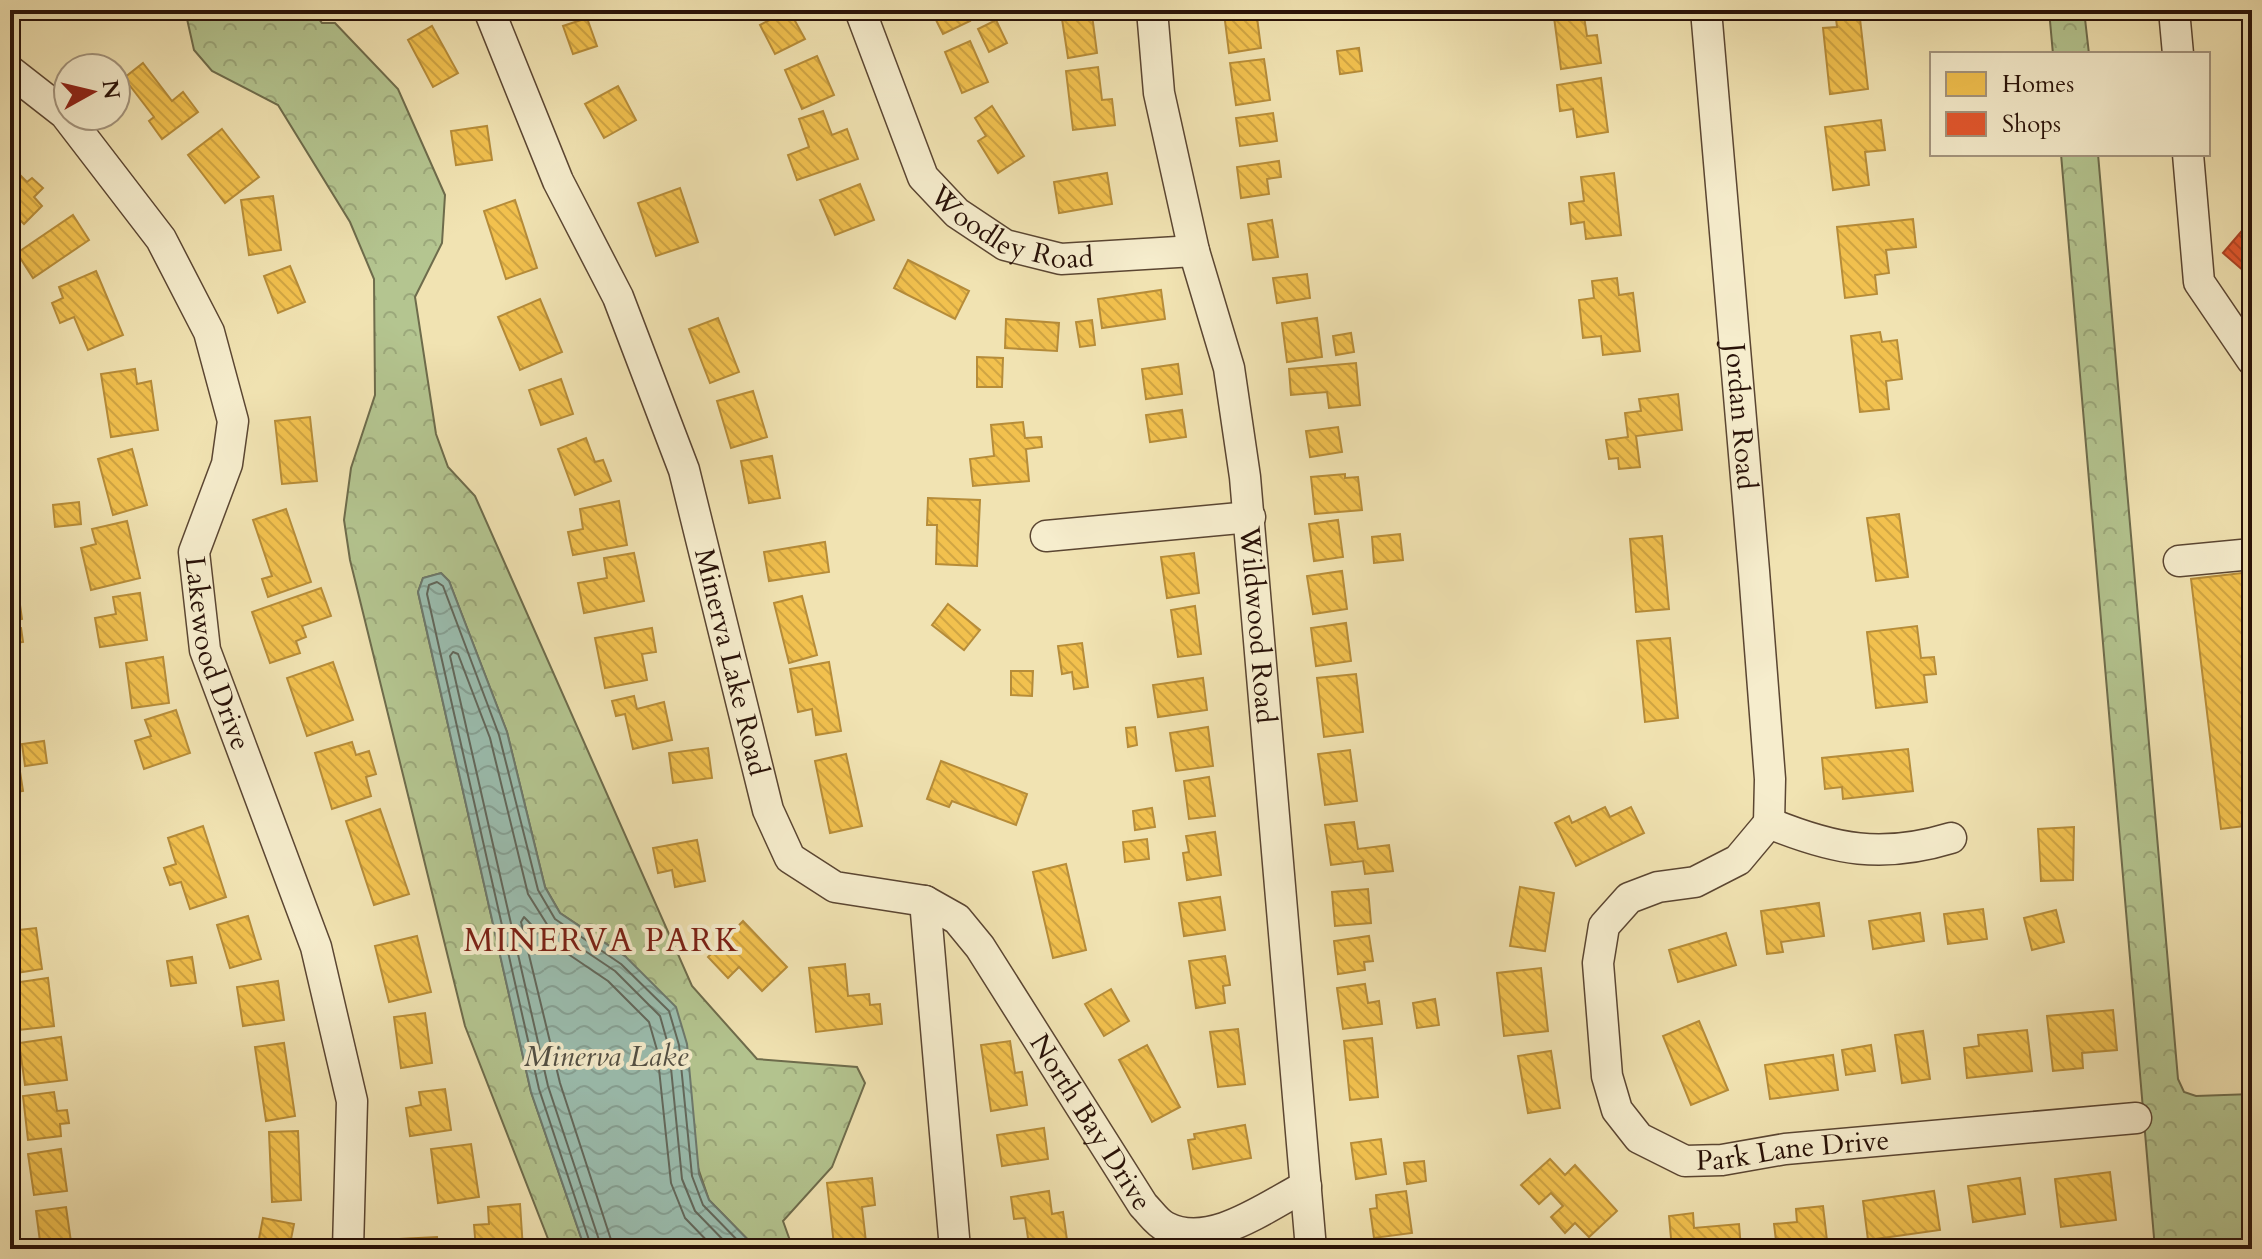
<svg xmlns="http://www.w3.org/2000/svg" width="2262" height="1259" font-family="Cardo,serif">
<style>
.forest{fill:url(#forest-crowns);stroke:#6e6c4c;stroke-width:2}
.water{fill:url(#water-waves);stroke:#6d796d;stroke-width:2}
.homes{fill:url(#homes-back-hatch);stroke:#b68c39;stroke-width:2}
.shops{fill:url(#shops-back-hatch);stroke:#ac4223;stroke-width:2}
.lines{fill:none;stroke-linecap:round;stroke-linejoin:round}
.shore{stroke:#62685c;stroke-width:2}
.minor-casing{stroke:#5b4632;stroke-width:33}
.minor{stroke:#f6edcd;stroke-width:30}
.labels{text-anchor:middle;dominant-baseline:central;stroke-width:8;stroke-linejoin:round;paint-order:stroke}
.street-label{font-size:28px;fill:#291208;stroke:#f6edcd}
.water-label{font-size:30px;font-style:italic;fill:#514e43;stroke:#f6edcd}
.quarter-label{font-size:32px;letter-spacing:2px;fill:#7a1f14;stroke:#f6edcd}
</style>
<defs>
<pattern id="forest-crowns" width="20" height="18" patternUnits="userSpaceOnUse" patternTransform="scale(2)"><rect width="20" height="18" fill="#b4c590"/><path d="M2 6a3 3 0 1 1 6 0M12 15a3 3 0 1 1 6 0" fill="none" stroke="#9ba87b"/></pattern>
<pattern id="water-waves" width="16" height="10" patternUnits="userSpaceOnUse" patternTransform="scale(2)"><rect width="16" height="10" fill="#9bbeb0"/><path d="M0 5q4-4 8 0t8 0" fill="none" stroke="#86a296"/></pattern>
<pattern id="homes-back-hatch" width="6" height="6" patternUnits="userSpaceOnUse" patternTransform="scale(2)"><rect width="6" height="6" fill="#f2c14e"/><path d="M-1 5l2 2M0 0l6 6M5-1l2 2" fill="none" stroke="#d0a543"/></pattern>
<pattern id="shops-back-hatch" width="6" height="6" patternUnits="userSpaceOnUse" patternTransform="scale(2)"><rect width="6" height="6" fill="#e4572e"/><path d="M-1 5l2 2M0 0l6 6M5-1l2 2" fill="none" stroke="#b94725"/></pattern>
</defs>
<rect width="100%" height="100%" fill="#f1e3b2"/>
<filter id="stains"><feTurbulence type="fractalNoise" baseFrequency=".0025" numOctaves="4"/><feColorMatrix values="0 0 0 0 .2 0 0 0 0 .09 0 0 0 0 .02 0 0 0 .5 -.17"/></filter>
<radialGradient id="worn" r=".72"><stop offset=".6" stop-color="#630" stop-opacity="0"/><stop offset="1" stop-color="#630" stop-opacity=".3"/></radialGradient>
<g class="forest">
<polygon points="185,10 312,10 322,23 335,23 398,89 445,195 442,243 415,297 436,434 448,467 475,496 692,986 757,1059 857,1067 865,1083 832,1167 783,1221 793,1249 757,1249 709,1200 626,957 560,913 545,887 507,732 449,581 441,573 423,578 418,592 531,1092 585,1249 552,1249 465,1026 350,560 344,520 351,468 375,395 374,279 350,222 278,105 212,71 194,50"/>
<polygon points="2049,10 2084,10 2089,54 2053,54"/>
<polygon points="2061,154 2098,154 2178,1079 2184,1092 2196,1096 2252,1094 2252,1249 2155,1249"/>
</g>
<polygon class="water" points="441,573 449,581 507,732 545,887 560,913 626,957 676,1007 687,1044 699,1174 709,1200 757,1249 585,1249 531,1092 418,592 423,578"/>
<g class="homes">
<polygon points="789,10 805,39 775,54 760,25"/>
<polygon points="931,10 965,10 970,21 943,34"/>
<polygon points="1256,10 1261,48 1229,53 1224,13"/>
<polygon points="1553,10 1583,10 1587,36 1597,35 1601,63 1561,69"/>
<polygon points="1835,10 1859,10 1868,89 1830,94 1823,28 1837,27"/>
<polygon points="1092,15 1097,53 1068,58 1062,19"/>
<polygon points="587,18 597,46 573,54 563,26"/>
<polygon points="996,20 1007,43 989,52 978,29"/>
<polygon points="432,26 458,73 433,87 408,40"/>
<polygon points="970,41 988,82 962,93 945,52"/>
<polygon points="1359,48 1362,71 1340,74 1337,51"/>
<polygon points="817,56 834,95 802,109 785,70"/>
<polygon points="1264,59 1270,100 1236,105 1230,63"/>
<polygon points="143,63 172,101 183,92 198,112 162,139 149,121 154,117 124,78"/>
<polygon points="1098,67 1102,100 1112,99 1115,125 1073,130 1066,71"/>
<polygon points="1601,78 1608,132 1577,137 1573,109 1560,111 1557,85"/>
<polygon points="618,86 636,120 604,138 585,104"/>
<polygon points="992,106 1024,156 998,173 978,141 986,136 975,118"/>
<polygon points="823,111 832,135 847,129 858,159 797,180 788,155 809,147 799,119"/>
<polygon points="1273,113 1277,141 1240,146 1236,118"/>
<polygon points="1881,120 1885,150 1865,152 1869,185 1833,190 1825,127"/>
<polygon points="487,126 492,160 456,165 451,131"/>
<polygon points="222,129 259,177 225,203 188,155"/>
<polygon points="1279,161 1281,177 1267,179 1269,194 1241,198 1237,167"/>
<polygon points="10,165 27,182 32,178 43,188 34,197 42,206 24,224 10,210"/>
<polygon points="1107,173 1112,204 1059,213 1054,182"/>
<polygon points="1614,173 1621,235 1586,239 1584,222 1571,224 1569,203 1584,201 1581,177"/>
<polygon points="860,184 874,220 835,235 820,200"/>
<polygon points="680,188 698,242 656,256 638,203"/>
<polygon points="273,196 281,250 249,255 241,200"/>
<polygon points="515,200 537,268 506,279 484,211"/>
<polygon points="73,215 89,240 33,278 17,253"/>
<polygon points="1913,219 1916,247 1886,250 1889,273 1875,275 1877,294 1845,298 1837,227"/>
<polygon points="1272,220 1278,257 1253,260 1248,224"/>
<polygon points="908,260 969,291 955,319 894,288"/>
<polygon points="290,266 305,302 278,313 264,276"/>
<polygon points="96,271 123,335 88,350 74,317 60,323 52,303 63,298 59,287"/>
<polygon points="1307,274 1310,298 1277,303 1273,278"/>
<polygon points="1617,278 1619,295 1633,293 1640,351 1603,355 1601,336 1583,338 1579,300 1594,298 1592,281"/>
<polygon points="1161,290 1165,319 1102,328 1098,299"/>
<polygon points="540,299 562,352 520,370 498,317"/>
<polygon points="718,318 739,372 710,383 689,329"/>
<polygon points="1317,318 1322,357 1287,362 1282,323"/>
<polygon points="1006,319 1059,323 1057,351 1005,348"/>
<polygon points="1092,320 1095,345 1080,347 1076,322"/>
<polygon points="1880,332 1882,342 1897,340 1902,379 1886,381 1889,409 1860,412 1851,336"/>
<polygon points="1351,333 1354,352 1336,355 1333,336"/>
<polygon points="977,357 1003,358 1002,387 977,387"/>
<polygon points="1356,363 1360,405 1329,408 1327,392 1291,395 1289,369"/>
<polygon points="1178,364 1182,394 1146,399 1142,369"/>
<polygon points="135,369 137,384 151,381 158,430 111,437 101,374"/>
<polygon points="561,379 573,414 541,425 529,390"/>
<polygon points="753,391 767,437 731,448 717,401"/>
<polygon points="1678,394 1682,430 1636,436 1640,467 1619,469 1618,458 1609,459 1606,440 1628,437 1625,413 1641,411 1639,399"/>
<polygon points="1182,410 1186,437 1150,442 1146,415"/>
<polygon points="310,417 317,481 282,484 275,421"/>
<polygon points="1023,422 1025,438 1041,437 1042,447 1026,449 1029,481 973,486 970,459 994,456 991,425"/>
<polygon points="1338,427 1342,452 1310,457 1306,431"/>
<polygon points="586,438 595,462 603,460 611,481 575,495 558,449"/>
<polygon points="132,449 147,505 113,515 98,459"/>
<polygon points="772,456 780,498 749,503 741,461"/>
<polygon points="1345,474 1345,478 1358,477 1362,510 1315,514 1311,477"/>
<polygon points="928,498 980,500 977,566 936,564 937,525 927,525"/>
<polygon points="619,501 627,545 573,555 568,532 583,529 580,509"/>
<polygon points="79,502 81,524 55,527 53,505"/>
<polygon points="286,509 311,582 268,597 262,579 272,576 253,520"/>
<polygon points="1899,514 1908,577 1876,581 1867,518"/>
<polygon points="1338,520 1343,557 1314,561 1309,524"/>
<polygon points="127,521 140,578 91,590 81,548 96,544 92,529"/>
<polygon points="1400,534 1403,560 1374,563 1372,537"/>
<polygon points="1662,536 1669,609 1636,612 1630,539"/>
<polygon points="825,542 829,572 769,581 764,552"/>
<polygon points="634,553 644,601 584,613 578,583 607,578 604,558"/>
<polygon points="1194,553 1199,593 1167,598 1161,557"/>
<polygon points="1342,571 1347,609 1313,614 1307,576"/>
<polygon points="2250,572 2252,825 2221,829 2191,579"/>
<polygon points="321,588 331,616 302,626 306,637 296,641 300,653 270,663 252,612"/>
<polygon points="18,591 22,619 10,621 10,592"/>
<polygon points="140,593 147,640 100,647 95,618 116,614 113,597"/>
<polygon points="802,596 817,655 789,663 774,603"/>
<polygon points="948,604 980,630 964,650 932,625"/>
<polygon points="1195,606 1201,654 1178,657 1171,610"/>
<polygon points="1346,623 1351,661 1316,666 1311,628"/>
<polygon points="1917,626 1921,658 1934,657 1936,674 1924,675 1927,702 1876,708 1867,632"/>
<polygon points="21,628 23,642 10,644 10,629"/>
<polygon points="652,628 656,652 642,654 647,680 605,688 595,638"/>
<polygon points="1670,638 1678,718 1645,722 1637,641"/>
<polygon points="1082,643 1088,687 1074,689 1072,672 1062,674 1058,646"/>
<polygon points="163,657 169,703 132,708 126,663"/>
<polygon points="333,662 353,720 307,736 287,678"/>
<polygon points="829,662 841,731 816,735 812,709 798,712 790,669"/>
<polygon points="1011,671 1033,671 1032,696 1011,695"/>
<polygon points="1356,674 1363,732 1324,737 1317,678"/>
<polygon points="1203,678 1207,710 1158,717 1153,685"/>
<polygon points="634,696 637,709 664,702 672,740 633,749 625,714 616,716 612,701"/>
<polygon points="176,710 190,753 144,769 135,741 151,736 145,720"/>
<polygon points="1135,727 1137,745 1128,747 1126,728"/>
<polygon points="1208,727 1213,766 1176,771 1170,733"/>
<polygon points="44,741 47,763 25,766 22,744"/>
<polygon points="352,742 356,755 369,751 376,774 366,777 371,796 332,809 315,753"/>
<polygon points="16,746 23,791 10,793 10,747"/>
<polygon points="708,748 712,778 673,783 669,753"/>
<polygon points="1908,749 1913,791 1843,799 1842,787 1825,789 1822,758"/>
<polygon points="1350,750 1357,801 1325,805 1318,754"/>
<polygon points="846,754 862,826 830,833 815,761"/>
<polygon points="941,761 1027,794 1016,825 952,801 949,807 927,799"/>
<polygon points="1209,777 1215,816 1189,819 1184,781"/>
<polygon points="1605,807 1610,817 1631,807 1644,833 1576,866 1555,823 1569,816 1572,823"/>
<polygon points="1152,808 1155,827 1135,830 1133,811"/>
<polygon points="380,809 409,894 374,905 346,821"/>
<polygon points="1354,822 1358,849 1389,845 1393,871 1365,874 1363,861 1331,865 1325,825"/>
<polygon points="203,826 226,897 190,909 181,882 170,885 164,868 176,864 168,838"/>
<polygon points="2074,827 2073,880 2041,881 2038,829"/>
<polygon points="1215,832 1221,875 1187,880 1183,853 1189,852 1186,836"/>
<polygon points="1147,839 1149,859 1125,862 1123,842"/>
<polygon points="697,840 705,881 675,887 672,870 658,873 653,848"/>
<polygon points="1066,864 1086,950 1053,958 1033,872"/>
<polygon points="1520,887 1554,893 1545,951 1510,946"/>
<polygon points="1368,889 1371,923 1335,926 1332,892"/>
<polygon points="1220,897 1225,930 1184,936 1179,903"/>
<polygon points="1819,903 1824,936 1781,942 1783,952 1767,954 1761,911"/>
<polygon points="1983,909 1987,939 1948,944 1944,914"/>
<polygon points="2056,910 2064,942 2032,950 2024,918"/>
<polygon points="1920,913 1924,941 1873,949 1869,921"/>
<polygon points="248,916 261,959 230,968 217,925"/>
<polygon points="743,921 787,967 762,991 739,967 728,978 708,957"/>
<polygon points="36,928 42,969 10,974 10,931"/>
<polygon points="1726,933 1736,965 1678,982 1669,950"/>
<polygon points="417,936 431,992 389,1002 375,946"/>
<polygon points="1369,936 1373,961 1364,962 1365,970 1338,974 1334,941"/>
<polygon points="1225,956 1230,985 1223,986 1225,1003 1196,1008 1189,961"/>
<polygon points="192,957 196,983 171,986 167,961"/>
<polygon points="845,964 848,996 869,994 870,1005 880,1004 882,1024 816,1032 809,968"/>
<polygon points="1541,968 1548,1031 1504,1036 1497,973"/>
<polygon points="48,978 54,1026 19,1030 13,983"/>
<polygon points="278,981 284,1020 243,1026 237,987"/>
<polygon points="1365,984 1368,1003 1379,1001 1382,1024 1343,1029 1337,988"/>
<polygon points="1111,989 1129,1021 1104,1036 1085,1004"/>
<polygon points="1435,999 1439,1025 1417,1028 1413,1003"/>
<polygon points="2113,1010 2117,1050 2082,1053 2083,1068 2053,1071 2047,1016"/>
<polygon points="425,1013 432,1063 401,1068 394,1017"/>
<polygon points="1699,1021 1728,1090 1691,1105 1663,1036"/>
<polygon points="1238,1029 1245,1084 1218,1087 1210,1032"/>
<polygon points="2027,1030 2032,1071 1967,1078 1964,1048 1979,1046 1978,1035"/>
<polygon points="1923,1031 1930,1079 1902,1083 1895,1035"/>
<polygon points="61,1037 67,1080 25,1085 19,1043"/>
<polygon points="1372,1038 1378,1097 1350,1100 1344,1041"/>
<polygon points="1010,1041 1015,1073 1022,1072 1027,1105 991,1111 981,1045"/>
<polygon points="284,1043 295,1116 266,1121 255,1047"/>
<polygon points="1147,1045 1180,1107 1152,1122 1119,1060"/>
<polygon points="1871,1045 1875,1071 1846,1075 1842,1050"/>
<polygon points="1551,1051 1560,1108 1528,1113 1518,1056"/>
<polygon points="1833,1055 1838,1090 1770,1099 1765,1065"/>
<polygon points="445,1089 451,1130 410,1136 406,1108 421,1105 419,1092"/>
<polygon points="54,1092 57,1111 67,1110 69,1123 60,1124 61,1136 28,1140 23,1096"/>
<polygon points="1245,1125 1251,1158 1193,1169 1188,1140 1195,1139 1194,1134"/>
<polygon points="1044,1128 1048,1159 1002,1166 997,1135"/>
<polygon points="298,1131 301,1200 272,1202 269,1132"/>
<polygon points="1381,1139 1386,1174 1356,1179 1351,1143"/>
<polygon points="471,1144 479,1197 438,1203 431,1149"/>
<polygon points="61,1149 67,1191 34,1195 28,1154"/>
<polygon points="1550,1159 1565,1175 1575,1165 1617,1211 1589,1237 1575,1223 1565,1233 1551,1217 1563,1206 1551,1193 1539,1204 1521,1185"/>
<polygon points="1424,1161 1426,1181 1407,1184 1404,1163"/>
<polygon points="2110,1172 2116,1220 2061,1227 2055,1179"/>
<polygon points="872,1178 875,1205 862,1207 866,1242 834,1245 827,1183"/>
<polygon points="2020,1178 2025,1214 1973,1222 1968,1186"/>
<polygon points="1049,1191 1052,1214 1063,1212 1067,1240 1029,1245 1025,1218 1014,1219 1011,1197"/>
<polygon points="1406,1191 1412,1233 1374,1238 1370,1209 1377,1208 1376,1195"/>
<polygon points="1934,1191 1940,1230 1868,1240 1863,1201"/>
<polygon points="520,1204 523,1249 476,1249 474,1225 489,1224 488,1207"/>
<polygon points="1823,1206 1828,1249 1777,1249 1774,1224 1797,1222 1796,1209"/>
<polygon points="66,1207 72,1249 41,1249 36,1211"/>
<polygon points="1693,1213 1694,1228 1739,1224 1741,1249 1672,1249 1669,1216"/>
<polygon points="263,1218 294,1224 289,1249 257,1249"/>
<polygon points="437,1237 438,1249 401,1249 400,1239"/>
</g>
<polygon class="shops" points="2252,219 2252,278 2223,253"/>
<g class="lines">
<g class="shore">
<polyline points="592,1249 539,1089 427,594 429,585 437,582 443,586 499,735 538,890 555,919 621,964 669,1011 679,1045 692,1176 703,1205 746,1249"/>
<polyline points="602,1249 548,1086 450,656 453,652 458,654 490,738 528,894 548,926 615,971 660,1016 669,1048 682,1179 695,1211 732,1249"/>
<polyline points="614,1249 560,1083 521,922 524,917 543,937 608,981 649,1022 657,1050 671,1183 685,1218 715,1249"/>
</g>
<defs>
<g id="minor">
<path id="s1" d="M 489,10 L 558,181 L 618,297 L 684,470 L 768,810 L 790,858 L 835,887 L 925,901 L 957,919 L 980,947 L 1143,1205 C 1150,1212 1157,1223 1166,1227 C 1210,1250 1267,1206 1306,1186"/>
<path id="s2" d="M 860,10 L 923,177 L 957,213 L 1005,245 L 1061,259 L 1194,251"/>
<path id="s3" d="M 1152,10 L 1159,93 L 1194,251 L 1229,368 L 1245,477 L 1311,1249"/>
<path id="s4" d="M 1706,10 L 1754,571 L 1770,779 L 1769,823"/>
<polyline points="2174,10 2178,54"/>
<path id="s5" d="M 10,71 L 65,114 L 161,239 L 209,332 L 233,421 L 227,464 L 194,552 L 205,650 L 316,947 L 352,1101 L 348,1249"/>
<polyline points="2188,154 2199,282 2252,360"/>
<polyline points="1046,536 1250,517"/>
<polyline points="2179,561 2252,554"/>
<path id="s6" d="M 1769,823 L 1738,860 L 1695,882 L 1658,887 L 1629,898 L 1604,926 L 1598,963 L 1607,1076 L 1617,1110 L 1639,1138 L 1685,1161 L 1722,1160 L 1785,1149 L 2136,1118"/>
<path d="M 1769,823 C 1835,850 1882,859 1951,838"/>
<polyline points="925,901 955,1249"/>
</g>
</defs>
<use href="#minor" class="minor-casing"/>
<use href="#minor" class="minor"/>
</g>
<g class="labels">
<g class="street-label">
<text stroke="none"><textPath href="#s2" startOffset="286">Woodley Road</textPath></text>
<text stroke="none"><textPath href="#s4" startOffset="408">Jordan Road</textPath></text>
<text stroke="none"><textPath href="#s3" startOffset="626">Wildwood Road</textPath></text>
<text stroke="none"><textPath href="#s5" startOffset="666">Lakewood Drive</textPath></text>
<text stroke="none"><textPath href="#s1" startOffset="698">Minerva Lake Road</textPath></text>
<text stroke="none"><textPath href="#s1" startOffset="1328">North Bay Drive</textPath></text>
<text stroke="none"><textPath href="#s6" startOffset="584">Park Lane Drive</textPath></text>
</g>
<g class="water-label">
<text x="606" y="1056">Minerva Lake</text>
</g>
<g class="quarter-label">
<text x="602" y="941">MINERVA PARK</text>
</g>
</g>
<rect width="2262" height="1259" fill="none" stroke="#f1e3b2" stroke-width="40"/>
<rect x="12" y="12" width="2238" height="1235" fill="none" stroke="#291208" stroke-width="4"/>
<rect x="20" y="20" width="2222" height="1219" fill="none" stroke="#291208" stroke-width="2"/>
<rect x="1930" y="52" width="280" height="104" fill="#f6edcd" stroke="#a4957e" stroke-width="2"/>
<rect x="1946" y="72" width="40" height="24" fill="#f2c14e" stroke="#a4957e" stroke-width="2"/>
<text x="2002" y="92" font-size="24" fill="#291208">Homes</text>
<rect x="1946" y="112" width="40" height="24" fill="#e4572e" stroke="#a4957e" stroke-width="2"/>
<text x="2002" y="132" font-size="24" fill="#291208">Shops</text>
<g transform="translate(92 92) rotate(82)"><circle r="38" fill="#f6edcd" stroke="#a4957e" stroke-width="2"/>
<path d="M0-6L14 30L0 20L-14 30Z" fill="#8f2418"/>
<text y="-12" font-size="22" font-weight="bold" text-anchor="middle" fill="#291208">N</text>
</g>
<rect width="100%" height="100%" filter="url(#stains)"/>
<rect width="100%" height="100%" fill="url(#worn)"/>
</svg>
